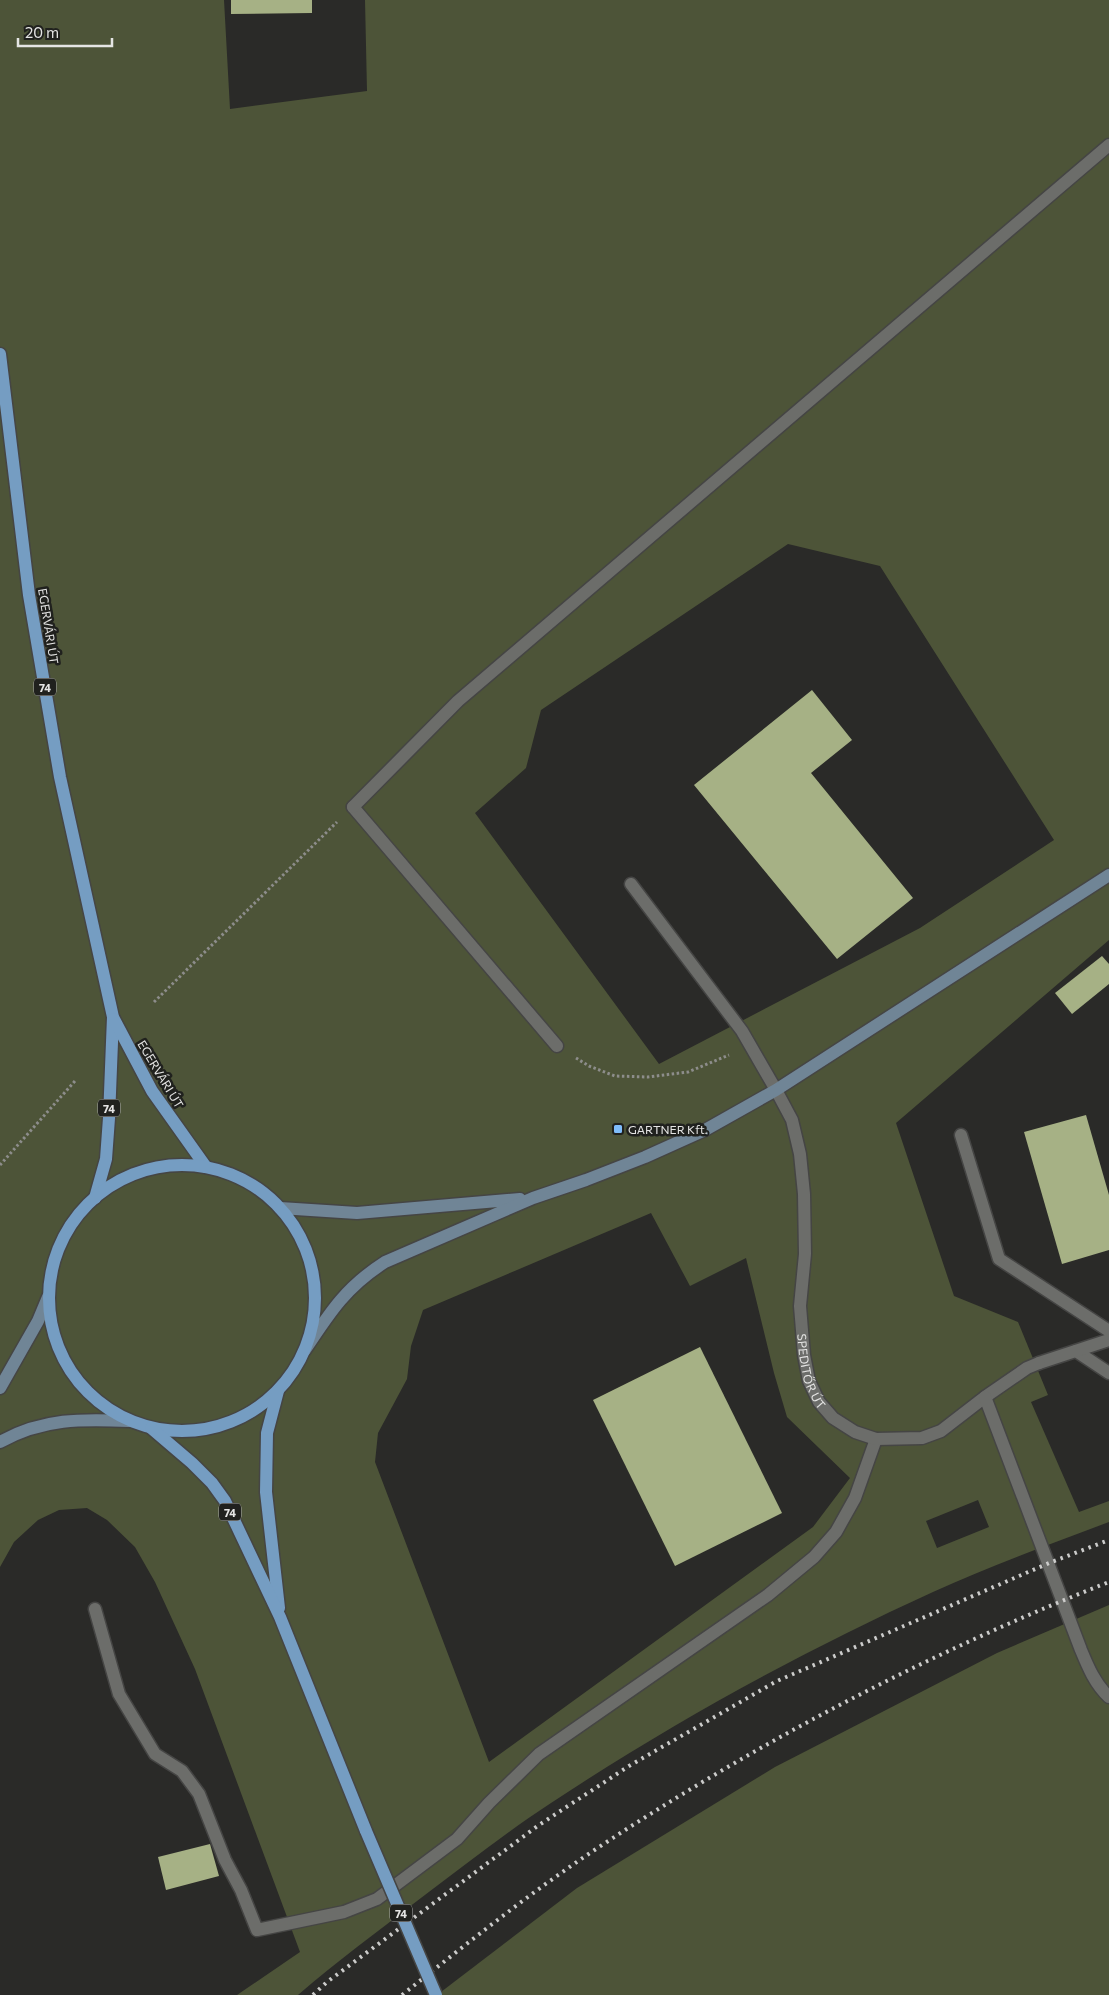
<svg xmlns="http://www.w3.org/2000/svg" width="1109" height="1995" font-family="Commissioner,sans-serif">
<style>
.green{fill:#4d5438;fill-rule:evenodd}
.building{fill:#a6b185}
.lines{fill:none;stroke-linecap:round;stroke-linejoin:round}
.lane-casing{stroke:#454544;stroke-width:15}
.street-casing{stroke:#454544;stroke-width:15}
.secondary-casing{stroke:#454544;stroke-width:15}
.primary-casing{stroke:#454544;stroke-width:15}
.path{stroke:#8d8d8b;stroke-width:3;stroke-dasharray:2.5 2.5;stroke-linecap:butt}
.lane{stroke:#6c6d6a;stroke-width:12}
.street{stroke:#6c6d6a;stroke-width:12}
.secondary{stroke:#708596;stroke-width:12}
.primary{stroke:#759dc2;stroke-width:12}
.rail{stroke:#cccccb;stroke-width:4;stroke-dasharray:2.5 5;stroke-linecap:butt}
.primary-bridge-casing{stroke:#454544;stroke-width:15;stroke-linecap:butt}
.primary-bridge{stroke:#759dc2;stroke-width:12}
.poi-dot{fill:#7fbdfa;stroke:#20211e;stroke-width:2}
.labels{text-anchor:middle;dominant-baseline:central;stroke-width:5;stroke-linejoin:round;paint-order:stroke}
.shield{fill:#20211e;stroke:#aaaaa9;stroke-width:1}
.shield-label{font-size:11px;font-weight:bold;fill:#e5e5e4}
.street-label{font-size:12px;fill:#e5e5e4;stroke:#20211e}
.poi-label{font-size:12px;fill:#e5e5e4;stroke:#20211e;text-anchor:start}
</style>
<rect width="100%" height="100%" fill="#2a2a28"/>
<g class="green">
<path d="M 0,0 L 224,0 L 230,109 L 367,91 L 365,0 L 1109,0 L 1109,940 L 896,1123 L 954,1296 L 1018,1322 L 1048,1395 L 1031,1402 L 1079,1512 L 1109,1501 L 1109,1522 C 1050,1544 990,1566 933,1592 C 801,1652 672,1723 551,1803 C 505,1833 461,1868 417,1901 C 377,1932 336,1962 298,1995 L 237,1995 L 300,1952 L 195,1669 L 155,1582 L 135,1547 L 107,1520 L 87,1508 L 59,1510 L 38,1520 L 14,1542 L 0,1567 ZM 788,544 L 880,566 L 1054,840 L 920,928 L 659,1064 L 475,813 L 526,768 L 541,710 ZM 651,1213 L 690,1286 L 746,1258 L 774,1373 L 787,1417 L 850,1478 L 813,1527 L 489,1762 L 375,1462 L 378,1433 L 407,1379 L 411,1346 L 423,1310 ZM 978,1500 L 989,1527 L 937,1548 L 926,1521 Z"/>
<polygon points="1109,1605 1109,1995 437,1995 577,1888 775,1767 997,1653"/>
</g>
<g class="building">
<polygon points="231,0 312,0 312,13 231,14"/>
<polygon points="812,690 852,740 811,773 913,898 837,959 694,785"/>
<polygon points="1102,956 1109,964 1109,984 1072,1014 1055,993"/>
<polygon points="1086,1115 1109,1195 1109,1250 1062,1264 1024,1132"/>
<polygon points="700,1347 782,1513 675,1566 593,1400"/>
<polygon points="210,1844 219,1876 166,1890 158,1857"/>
</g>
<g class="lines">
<defs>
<g id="lane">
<polyline points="353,807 557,1046"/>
<polyline points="631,884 742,1031 776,1090"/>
<polyline points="961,1135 999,1259 1109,1331"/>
<polyline points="1076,1351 1109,1373"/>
<polyline points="1039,1363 1109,1340"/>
<polyline points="95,1609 119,1694 155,1754 182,1771 199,1794 225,1860 241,1890 257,1930 344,1912 377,1899 457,1839 489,1803 539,1754 768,1595 814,1557 836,1532 855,1498 876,1439"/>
</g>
<g id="street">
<polyline points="353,807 458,701 1109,145"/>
<path id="s1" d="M 776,1090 L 792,1120 L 800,1154 L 804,1194 L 805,1254 L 800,1306 L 804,1355 L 809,1381 L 819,1402 L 833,1418 L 855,1432 L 876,1439 L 922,1438 L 941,1431 L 985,1397 L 1027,1368 L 1039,1363"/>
<path d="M 985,1397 L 1081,1650 C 1088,1667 1095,1684 1109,1697"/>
</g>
<g id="secondary">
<polyline points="280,1208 357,1213 520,1199"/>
<path d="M 305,1350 C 330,1312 346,1287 385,1262 L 533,1198 L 586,1180 L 645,1157 L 705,1130 L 776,1090 L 1109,875"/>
<polyline points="0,1388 38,1321 48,1297"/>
<path d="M 0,1442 C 43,1418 82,1419 129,1421"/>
</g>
<g id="primary">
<polyline points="0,354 29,595 60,777 113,1017 109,1118 106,1159 95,1198"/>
<polyline points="114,1019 152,1091 206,1167"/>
<circle cx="182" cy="1298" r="133"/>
<polyline points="278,1391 267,1433 266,1492 279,1608"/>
<polyline points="151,1428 192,1463 212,1483 225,1501 280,1617 366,1831"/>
</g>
</defs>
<use href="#lane" class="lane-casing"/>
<use href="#street" class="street-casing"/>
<use href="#secondary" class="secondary-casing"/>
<use href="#primary" class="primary-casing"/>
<g class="path">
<polyline points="154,1002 337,822"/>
<polyline points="576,1058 589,1066 615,1076 648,1077 688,1072 729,1055"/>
<polyline points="0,1165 75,1081"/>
</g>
<use href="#lane" class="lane"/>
<use href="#street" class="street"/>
<use href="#secondary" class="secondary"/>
<use href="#primary" class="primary"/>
<g class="rail">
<polyline points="313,1995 327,1982 539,1825 629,1766 777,1681 1049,1563 1109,1540"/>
<path d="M 402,1995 C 464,1946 527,1895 593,1851 C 756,1743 928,1653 1109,1582"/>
</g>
<defs>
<polyline id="primary-bridge" points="366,1831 436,1995"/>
</defs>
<use href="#primary-bridge" class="primary-bridge-casing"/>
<use href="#primary-bridge" class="primary-bridge"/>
</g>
<rect class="poi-dot" x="613" y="1124" width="10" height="10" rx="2.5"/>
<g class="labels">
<g class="shield">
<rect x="34" y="678.5" width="22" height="17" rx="4"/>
<rect x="98" y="1099.5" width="22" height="17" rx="4"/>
<rect x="219" y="1503.5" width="22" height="17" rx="4"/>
<rect x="390" y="1904.5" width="22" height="17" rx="4"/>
</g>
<g class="shield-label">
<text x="45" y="687">74</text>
<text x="109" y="1108">74</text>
<text x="230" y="1512">74</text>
<text x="401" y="1913">74</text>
</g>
<g class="street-label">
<text transform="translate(49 626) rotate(81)">EGERVÁRI ÚT</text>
<text transform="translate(161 1074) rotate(59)">EGERVÁRI ÚT</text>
<text stroke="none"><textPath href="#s1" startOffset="288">SPEDITŐR ÚT</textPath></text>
</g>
<g class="poi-label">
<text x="628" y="1129">GARTNER Kft.</text>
</g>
</g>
<path d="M18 38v8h94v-8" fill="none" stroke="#e5e5e4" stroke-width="2.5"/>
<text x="25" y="38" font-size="15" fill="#e5e5e4" stroke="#20211e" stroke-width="4" paint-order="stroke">20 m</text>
</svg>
